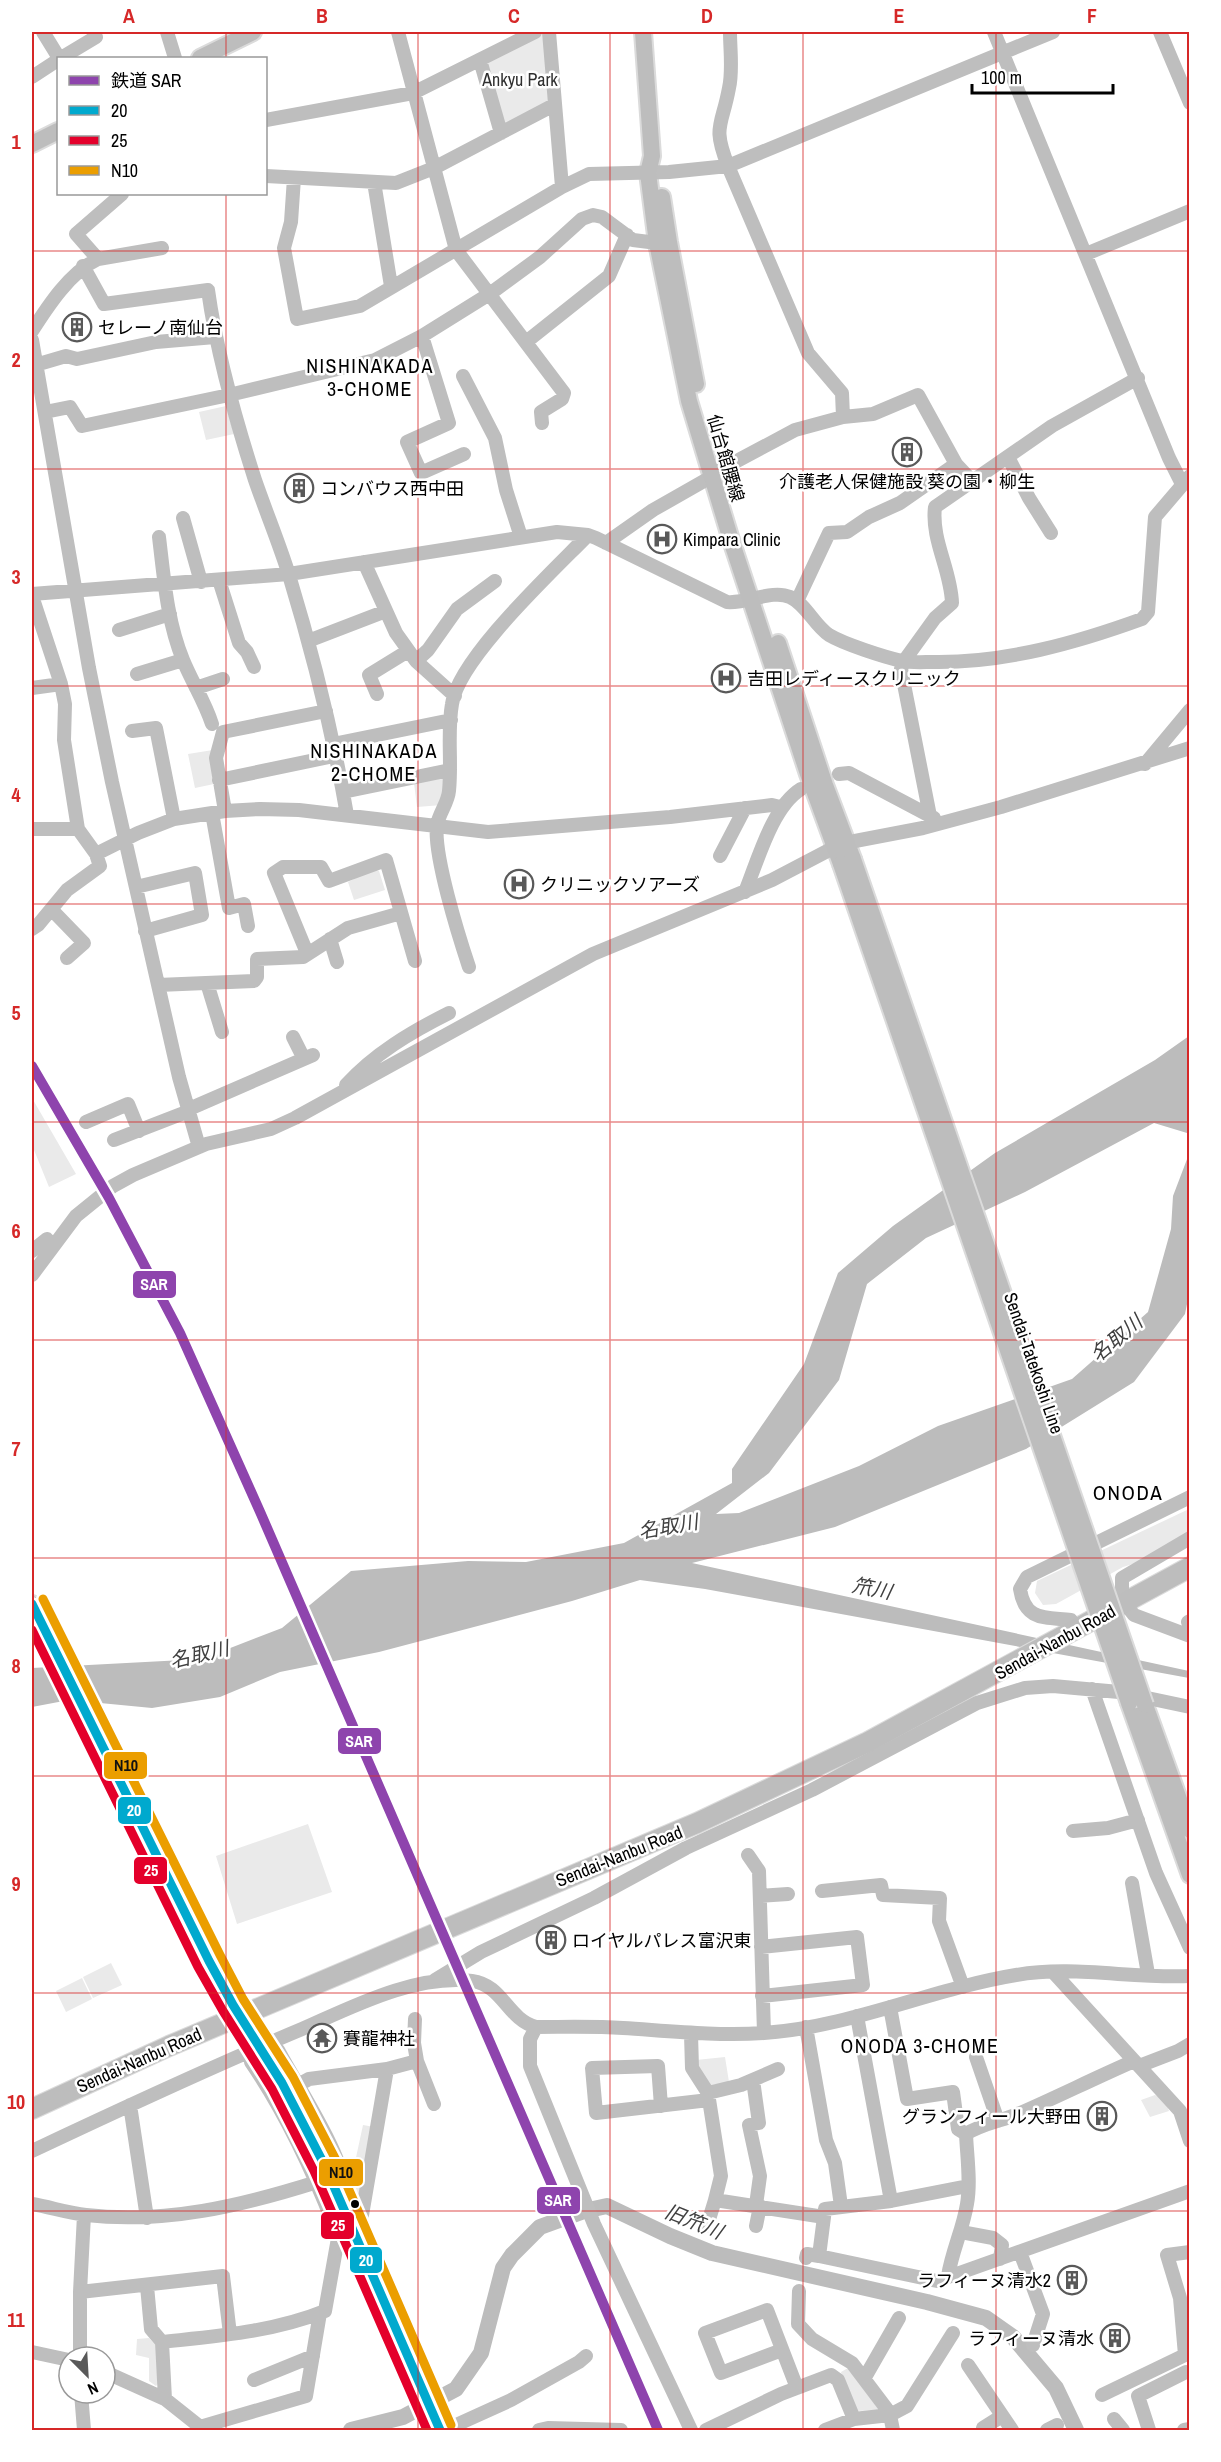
<svg xmlns="http://www.w3.org/2000/svg" width="1221" height="2462" viewBox="0 0 1221 2462" font-family="'Archivo Narrow','Noto Sans JP',sans-serif">
<style>
.green{fill:#eaeaea}
.water{fill:#bcbcbc}
.lines{fill:none;stroke-linecap:round;stroke-linejoin:round}
.river{stroke:#bcbcbc;stroke-width:16}
.major-casing{stroke:#dbdbdb;stroke-width:20}
.highway-casing{stroke:#dbdbdb;stroke-width:22}
.minor{stroke:#bebebe;stroke-width:14}
.major{stroke:#bdbdbd;stroke-width:16}
.highway{stroke:#bdbdbd;stroke-width:20}
.major-bridge-casing{stroke:#dbdbdb;stroke-width:20;stroke-linecap:butt}
.major-bridge{stroke:#bdbdbd;stroke-width:16}
.bus-1-casing{stroke:#fff;stroke-width:14}
.bus-2-casing{stroke:#fff;stroke-width:14}
.bus-3-casing{stroke:#fff;stroke-width:14}
.bus-1{stroke:#00a9ce;stroke-width:9}
.bus-2{stroke:#e4002b;stroke-width:9}
.bus-3{stroke:#eb9e00;stroke-width:9}
.rail-1-casing{stroke:#fff;stroke-width:15}
.rail-1{stroke:#8e44ad;stroke-width:10}
.grid{fill:none;stroke:#d62828;stroke-width:1.5;stroke-opacity:0.55}
.bus-dot{fill:#000;stroke:#fff;stroke-width:2}
.labels{text-anchor:middle;dominant-baseline:central;stroke-width:5;stroke-linejoin:round;paint-order:stroke}
.park-label{font-size:18px;fill:#2f2f2f;stroke:#fff}
.poi-label{font-size:18px;fill:#000;stroke:#fff;text-anchor:start}
.street-label{font-size:18px;fill:#000;stroke:#fff}
.neighbourhood-label{font-size:20px;letter-spacing:1.5px;fill:#000;stroke:#fff}
.water-label{font-size:20px;font-style:italic;fill:#404040;stroke:#fff}
.quarter-label{font-size:21px;letter-spacing:1.5px;fill:#000;stroke:#fff}
.line-badge{stroke:#fff;stroke-width:2}
.badge-label{font-size:16px;text-anchor:middle;font-weight:bold;fill:#fff}
.pale-badge-label{font-size:16px;text-anchor:middle;font-weight:bold;fill:#111}
.neatline{fill:none;stroke:#d62828;stroke-width:2}
.grid-label{font-size:20px;text-anchor:middle;font-weight:bold;fill:#d62828}
</style>
<rect width="100%" height="100%" fill="#fff"/>
<path class="green" d="M542 34 546 36 550 100 506 126 485 64Z
M226 406 234 434 206 440 199 412Z
M213 750 214 784 195 788 188 754Z
M436 779H445L442 805 417 807 414 783Z
M374 869 379 871 385 890 354 900 348 882Z
M32 1098 76 1174 49 1187 32 1145Z
M1189 1509V1532L1146 1560 1123 1567 1056 1604 1043 1605 1035 1593 1037 1581Z
M308 1824 332 1892 237 1924 216 1856Z
M111 1963 122 1985 93 1998 83 1977Z
M82 1978 92 1999 66 2012 56 1991Z
M725 2057 729 2082 708 2086 696 2068V2060Z
M1155 2095 1165 2100 1169 2111 1150 2117 1141 2100Z
M363 2125 374 2127 358 2212 349 2190Z
M149 2338 159 2349 160 2382 156 2386 149 2381V2358L136 2355 137 2339Z
M848 2368 879 2410 856 2411 842 2376 841 2372Z"/>
<path class="water" d="M1189 1036V1145L1187 1133 1154 1123 1025 1192 926 1238 867 1284 839 1380 769 1473 716 1514 739 1513 859 1466 938 1426 1072 1379 1148 1312 1171 1229 1173 1196 1189 1154 1190 1289 1185 1314 1134 1382 1026 1449 835 1527 692 1563 1189 1671V1678L705 1589 640 1580 572 1601 379 1652 280 1672 220 1697 152 1708 69 1700 32 1707V1668L202 1659 282 1628 351 1571 468 1561 526 1562 624 1543 732 1483V1469L804 1364 838 1273 893 1226 995 1153 1155 1060Z"/>
<g class="lines">
<path class="river" d="M351 2430 403 2417 456 2389 481 2353 503 2268 512 2255 540 2227 584 2211 607 2206 670 2236 712 2253 927 2302 986 2318 1013 2337 1056 2388 1076 2430"/>
<g class="major-casing">
<path id="major" d="M643 32 652 156 648 173 657 243 689 401 731 540 808 774 841 864
M200 58 253 32
M32 144 58 131
M662 197 669 242 696 384
M778 643 825 785 853 859
M32 1604 233 2005
M1129 1703 1190 1875
M1145 1705 1190 1830
M255 2041 282 2083 325 2166 440 2430"/>
</g>
<g class="highway-casing">
<path id="highway" d="M32 2109 169 2046 697 1823 868 1742 1190 1567"/>
</g>
<path class="minor" d="M43 32 59 58
M167 32 175 58
M398 32 456 250 564 393 562 399 541 412 542 423
M549 32 562 187
M730 32C730 50 733 71 729 88 722 127 712 125 728 166L808 353 842 393 843 417 873 414 918 395 956 464 972 481
M994 32 1169 458 1182 484
M1160 32 1190 103
M61 58 96 37 93 32
M480 60 501 133
M32 77 58 60
M266 120 413 93 535 32
M266 176 396 183 434 168 554 105
M294 178 291 222 284 248 297 319 360 306 562 187 589 174 669 172 728 166 1053 32
M374 182 391 286
M1086 254 1190 211
M98 259 162 248
M83 266 104 304 208 290C217 355 235 418 255 480 266 512 279 543 289 575 313 654 333 734 347 815
M32 331C48 306 70 272 98 259L76 234 122 194
M422 336 449 423 407 442 421 473 464 454
M32 340 89 668 112 782 179 1077 199 1147
M526 342 609 276 627 235
M32 366 66 356 77 359 156 342 215 337
M463 376 495 438 506 490 521 537
M45 412 70 407 82 426 229 395 375 360 422 336 491 293 540 257 582 219 593 215 602 217 633 240 657 243
M1008 457 1029 498 1051 533
M720 470 795 430 843 417
M183 518 201 582
M159 537C164 578 167 621 183 660 192 682 205 702 212 724
M606 543 653 510 711 477
M364 562 396 633 416 661 428 650 457 609 495 581
M219 580 239 643 247 652 254 667
M32 594 289 574 557 532 588 535 596 538 727 602C747 604 772 589 790 597 806 604 814 625 829 635 844 644 884 657 902 661 912 663 924 662 934 662 1005 663 1076 643 1142 619L1148 612 1155 517 1190 476
M32 596 61 684 65 704 64 740 78 829 96 854
M797 601 829 533 847 532 869 517 900 503 956 464
M119 630 170 614
M308 641 386 611
M416 661 455 696
M137 674 183 660
M32 688 61 684
M196 688 223 679
M377 694 369 675 408 651
M132 731 156 728 174 819
M333 744 451 720
M1145 764 1190 710
M839 774 849 773 934 818
M219 780 334 756
M343 792 450 770
M225 811 216 758 223 732 326 711
M212 813 229 908 244 904 248 926
M930 816 901 669 904 661 935 618 952 603C951 570 931 540 935 507L1052 426 1138 378
M32 829H78
M720 856 745 808
M136 887 195 873 202 915 145 931
M745 892C758 860 772 807 801 789
M52 910 84 943 67 958
M32 929 38 925 67 890 100 866 96 854 138 833 174 819 225 811 260 809 299 810 488 832 670 817 772 805 780 807
M330 939 337 962
M307 953 274 873 283 867H321L329 881 386 860 415 961
M469 967C459 937 433 854 437 825 439 813 448 803 449 791 452 762 447 732 452 704 458 659 554 570 588 535
M207 983 222 1032
M158 985 254 981 257 977V959L303 957 348 928 401 913
M293 1037 304 1059
M346 1085C374 1054 411 1032 449 1013
M189 1109 313 1055
M86 1122 128 1104 139 1131
M114 1140 189 1111
M32 1251 47 1239
M32 1275 76 1216 113 1186 133 1175 206 1144 271 1129 295 1118 593 954 772 880 835 847 855 841 923 828 1001 807 1190 748
M1122 1596V1578L1190 1538
M1130 1610 1134 1615 1190 1636
M1071 1620C1044 1617 1025 1621 1020 1589L1027 1577 1190 1497
M1188 1622 1190 1621
M1092 1689 1156 1873 1190 1948
M1073 1831 1108 1828 1138 1820
M748 1855 759 1871 764 2033
M1132 1883 1148 1974
M822 1891 881 1885 883 1895 940 1898 939 1921 963 1987
M760 1896 788 1894
M761 1947 857 1937 863 1985 762 1996
M1054 1973 1180 2111 1190 2141
M435 1980 481 1952 594 1898 686 1848 812 1790 977 1703 1025 1688 1053 1686 1119 1692 1190 1707
M890 2007 907 2099 953 2092 958 2129 966 2134
M857 2016 891 2201
M415 2019 414 2043 417 2061
M536 2027 530 2039V2066L594 2224 691 2430
M806 2027 826 2140 835 2163 841 2206
M691 2034 692 2068 708 2093 721 2176 715 2200 824 2217 819 2256 937 2281 1190 2191
M278 2050C291 2075 347 2162 343 2186L335 2189
M976 2057 998 2121
M251 2062C285 2112 311 2167 333 2223L340 2227
M1139 2066 1178 2051 1190 2044
M387 2069 417 2061 434 2104
M753 2080 759 2123 749 2125 760 2176 756 2205
M708 2093 741 2085 778 2069
M130 2105 147 2218
M661 2106 658 2066 592 2068 596 2113 709 2100
M32 2151C121 2109 211 2067 302 2029 352 2007 415 1974 472 1981 503 1985 507 2019 536 2027 565 2027 594 2026 623 2028 670 2031 716 2036 764 2033 851 2027 931 1989 1016 1975 1073 1965 1133 1979 1190 1976
M32 2204C50 2207 68 2213 86 2215 165 2224 241 2206 317 2182
M824 2217 825 2209 891 2201 968 2186
M707 2226 715 2200
M756 2226 760 2206
M961 2232 993 2238 1002 2245 1000 2259
M1020 2252 1043 2314 1033 2345
M806 2258 807 2254 819 2256
M948 2276C952 2251 963 2229 967 2204 971 2182 967 2157 966 2134 981 2124 1001 2121 1018 2114 1057 2097 1095 2078 1134 2061
M147 2286 151 2329 162 2342
M799 2291 798 2324 812 2339 852 2363 886 2408 890 2415 907 2406 953 2333
M80 2292 84 2215
M782 2350 721 2373 705 2333 767 2310 797 2388
M32 2352 69 2360
M80 2357V2292L223 2276 230 2334
M968 2365 1012 2430
M105 2372 165 2399 204 2430
M864 2379 899 2318
M254 2380 313 2356
M81 2393 84 2430
M1102 2395 1185 2355 1180 2298 1167 2255 1190 2252
M165 2399 162 2342C217 2336 273 2332 325 2311L340 2227 362 2215 387 2069 309 2079 298 2085
M1114 2419 1123 2430
M200 2427 306 2396 320 2313
M983 2428 1002 2416
M445 2430 511 2400 579 2362 586 2356
M539 2430 548 2428 621 2430
M706 2430 781 2394 831 2375 838 2380 854 2419 890 2415 893 2430
M825 2430 854 2419
M1047 2430 1057 2425
M1149 2430 1138 2396 1186 2372
M1184 2430 1190 2429"/>
<use href="#major" class="major"/>
<use href="#highway" class="highway"/>
<g class="major-bridge-casing">
<path id="major-bridge" d="M853 859 1145 1705
M841 864 1129 1703
M233 2005 255 2041"/>
</g>
<use href="#major-bridge" class="major-bridge"/>
<g class="bus-1-casing">
<path id="bus-1" d="M32 1604 209 1961 233 2005 282 2083 325 2166 440 2430"/>
</g>
<g class="bus-2-casing">
<path id="bus-2" d="M32 1630 198 1967 223 2011 272 2089 314 2171 427 2430"/>
</g>
<g class="bus-3-casing">
<path id="bus-3" d="M43 1599 220 1955 243 1999 293 2077 336 2160 451 2425"/>
</g>
<use href="#bus-1" class="bus-1"/>
<use href="#bus-2" class="bus-2"/>
<use href="#bus-3" class="bus-3"/>
<g class="rail-1-casing">
<path id="rail-1" d="M32 1066 109 1198 180 1333 261 1514 658 2430"/>
</g>
<use href="#rail-1" class="rail-1"/>
</g>
<path class="grid" d="M226 32V58M418 32V2430M610 32V2430M803 32V2430M996 32V2430M226 194V2430M32 251H1190M32 469H1190M32 686H1190M32 904H1190M32 1122H1190M32 1340H1190M32 1558H1190M32 1776H1190M32 1993H1190M32 2211H1190"/>
<defs>
<g id="building-ring" transform="scale(1.5)"><circle r="9.5" fill="#fff" stroke="#595959" stroke-width="1.5"/><path d="M-4-6H4V6H1V3H-1V6H-4ZM-2.5-4.3h1.7v1.8h-1.7ZM.8-4.3h1.7v1.8H.8ZM-2.5-1h1.7V.8h-1.7ZM.8-1h1.7V.8H.8Z" fill="#595959"/></g>
<g id="hospital-ring" transform="scale(1.5)"><circle r="9.5" fill="#fff" stroke="#595959" stroke-width="1.5"/><path d="M-5-5h3v3.5h4V-5h3V5h-3V1.5h-4V5h-3Z" fill="#595959"/></g>
<g id="temple-ring" transform="scale(1.5)"><circle r="9.5" fill="#fff" stroke="#595959" stroke-width="1.5"/><path d="M0-6L5-2H3V0L6.5 2.5H4V6H1.5V3h-3V6H-4V2.5H-6.5L-3 0V-2H-5Z" fill="#595959"/></g>
</defs>
<g fill-rule="evenodd">
<use href="#building-ring" x="77" y="327"/>
<use href="#building-ring" x="907" y="452"/>
<use href="#building-ring" x="299" y="488"/>
<use href="#hospital-ring" x="662" y="539"/>
<use href="#hospital-ring" x="726" y="678"/>
<use href="#hospital-ring" x="519" y="884"/>
<use href="#building-ring" x="551" y="1940"/>
<use href="#temple-ring" x="322" y="2038"/>
<use href="#building-ring" x="1102" y="2116"/>
<use href="#building-ring" x="1072" y="2280"/>
<use href="#building-ring" x="1115" y="2338"/>
</g>
<circle class="bus-dot" cx="355" cy="2204" r="5"/>
<g class="labels">
<g class="park-label">
<text x="520" y="79">Ankyu Park</text>
</g>
<g class="poi-label">
<text x="98" y="327">セレーノ南仙台</text>
<text x="907" y="481" text-anchor="middle">介護老人保健施設 葵の園・柳生</text>
<text x="320" y="488">コンバウス西中田</text>
<text x="683" y="539">Kimpara Clinic</text>
<text x="747" y="678">吉田レディースクリニック</text>
<text x="540" y="884">クリニックソアーズ</text>
<text x="572" y="1940">ロイヤルパレス富沢東</text>
<text x="343" y="2038">賽龍神社</text>
<text x="1081" y="2116" text-anchor="end">グランフィール大野田</text>
<text x="1051" y="2280" text-anchor="end">ラフィーヌ清水2</text>
<text x="1094" y="2338" text-anchor="end">ラフィーヌ清水</text>
</g>
<g class="street-label">
<text transform="translate(726 458) rotate(74)">仙台館腰線</text>
<text transform="translate(1034 1363) rotate(71)">Sendai-Tatekoshi Line</text>
<text transform="translate(1055 1642) rotate(-29)">Sendai-Nanbu Road</text>
<text transform="translate(619 1856) rotate(-22)">Sendai-Nanbu Road</text>
<text transform="translate(139 2060) rotate(-24)">Sendai-Nanbu Road</text>
</g>
<g class="neighbourhood-label">
<text x="370" y="365">NISHINAKADA<tspan x="370" dy="23">3-CHOME</tspan></text>
<text x="374" y="750">NISHINAKADA<tspan x="374" dy="23">2-CHOME</tspan></text>
<text x="920" y="2045">ONODA 3-CHOME</text>
</g>
<g class="water-label">
<text transform="translate(1116 1338) rotate(-40)">名取川</text>
<text transform="translate(668 1526) rotate(-10)">名取川</text>
<text transform="translate(872 1588) rotate(11)">笊川</text>
<text transform="translate(199 1654) rotate(-13)">名取川</text>
<text transform="translate(694 2221) rotate(22)">旧笊川</text>
</g>
<g class="quarter-label">
<text x="1128" y="1492">ONODA</text>
</g>
</g>
<g class="line-badge">
<rect x="132" y="1270" width="45" height="29" rx="6" fill="#8e44ad"/>
<rect x="337" y="1727" width="45" height="28" rx="6" fill="#8e44ad"/>
<rect x="103" y="1751" width="45" height="29" rx="6" fill="#eb9e00"/>
<rect x="117" y="1796" width="35" height="29" rx="6" fill="#00a9ce"/>
<rect x="133" y="1856" width="35" height="29" rx="6" fill="#e4002b"/>
<rect x="318" y="2158" width="46" height="29" rx="6" fill="#eb9e00"/>
<rect x="536" y="2186" width="45" height="29" rx="6" fill="#8e44ad"/>
<rect x="320" y="2211" width="35" height="29" rx="6" fill="#e4002b"/>
<rect x="349" y="2246" width="34" height="28" rx="6" fill="#00a9ce"/>
</g>
<g class="badge-label">
<text x="154" y="1290">SAR</text>
<text x="359" y="1747">SAR</text>
<text x="134" y="1816">20</text>
<text x="151" y="1876">25</text>
<text x="558" y="2206">SAR</text>
<text x="338" y="2231">25</text>
<text x="366" y="2266">20</text>
</g>
<g class="pale-badge-label">
<text x="126" y="1771">N10</text>
<text x="341" y="2178">N10</text>
</g>
<rect width="1221" height="2462" fill="none" stroke="#ffffff" stroke-width="66"/>
<rect x="57" y="57" width="210" height="138" fill="#ffffff" stroke="#999999" stroke-width="1.5"/>
<rect x="69" y="76" width="30" height="9" fill="#8e44ad" stroke="#999999" stroke-width="1.5"/>
<text x="111" y="87" font-size="18" fill="#000000">鉄道 SAR</text>
<rect x="69" y="106" width="30" height="9" fill="#00a9ce" stroke="#999999" stroke-width="1.5"/>
<text x="111" y="117" font-size="18" fill="#000000">20</text>
<rect x="69" y="136" width="30" height="9" fill="#e4002b" stroke="#999999" stroke-width="1.5"/>
<text x="111" y="147" font-size="18" fill="#000000">25</text>
<rect x="69" y="166" width="30" height="9" fill="#eb9e00" stroke="#999999" stroke-width="1.5"/>
<text x="111" y="177" font-size="18" fill="#000000">N10</text>
<g transform="translate(87 2375) rotate(156)"><circle r="28" fill="#ffffff" stroke="#999999" stroke-width="1.5"/>
<path d="M0-4.5L10 22L0 15L-10 22Z" fill="#595959"/>
<text y="-9" font-size="16" font-weight="bold" text-anchor="middle" fill="#000000">N</text>
</g>
<path d="M972 84v9h141v-9" fill="none" stroke="#000000" stroke-width="3"/>
<text x="981" y="84" font-size="18" fill="#000000" stroke="#ffffff" stroke-width="4.5" paint-order="stroke">100 m</text>
<rect x="33" y="33" width="1155" height="2396" class="neatline"/>
<g class="grid-label">
<text x="129" y="23">A</text>
<text x="322" y="23">B</text>
<text x="514" y="23">C</text>
<text x="707" y="23">D</text>
<text x="899" y="23">E</text>
<text x="1092" y="23">F</text>
<text x="16" y="149">1</text>
<text x="16" y="367">2</text>
<text x="16" y="584">3</text>
<text x="16" y="802">4</text>
<text x="16" y="1020">5</text>
<text x="16" y="1238">6</text>
<text x="16" y="1456">7</text>
<text x="16" y="1673">8</text>
<text x="16" y="1891">9</text>
<text x="16" y="2109">10</text>
<text x="16" y="2327">11</text>
</g>
</svg>
